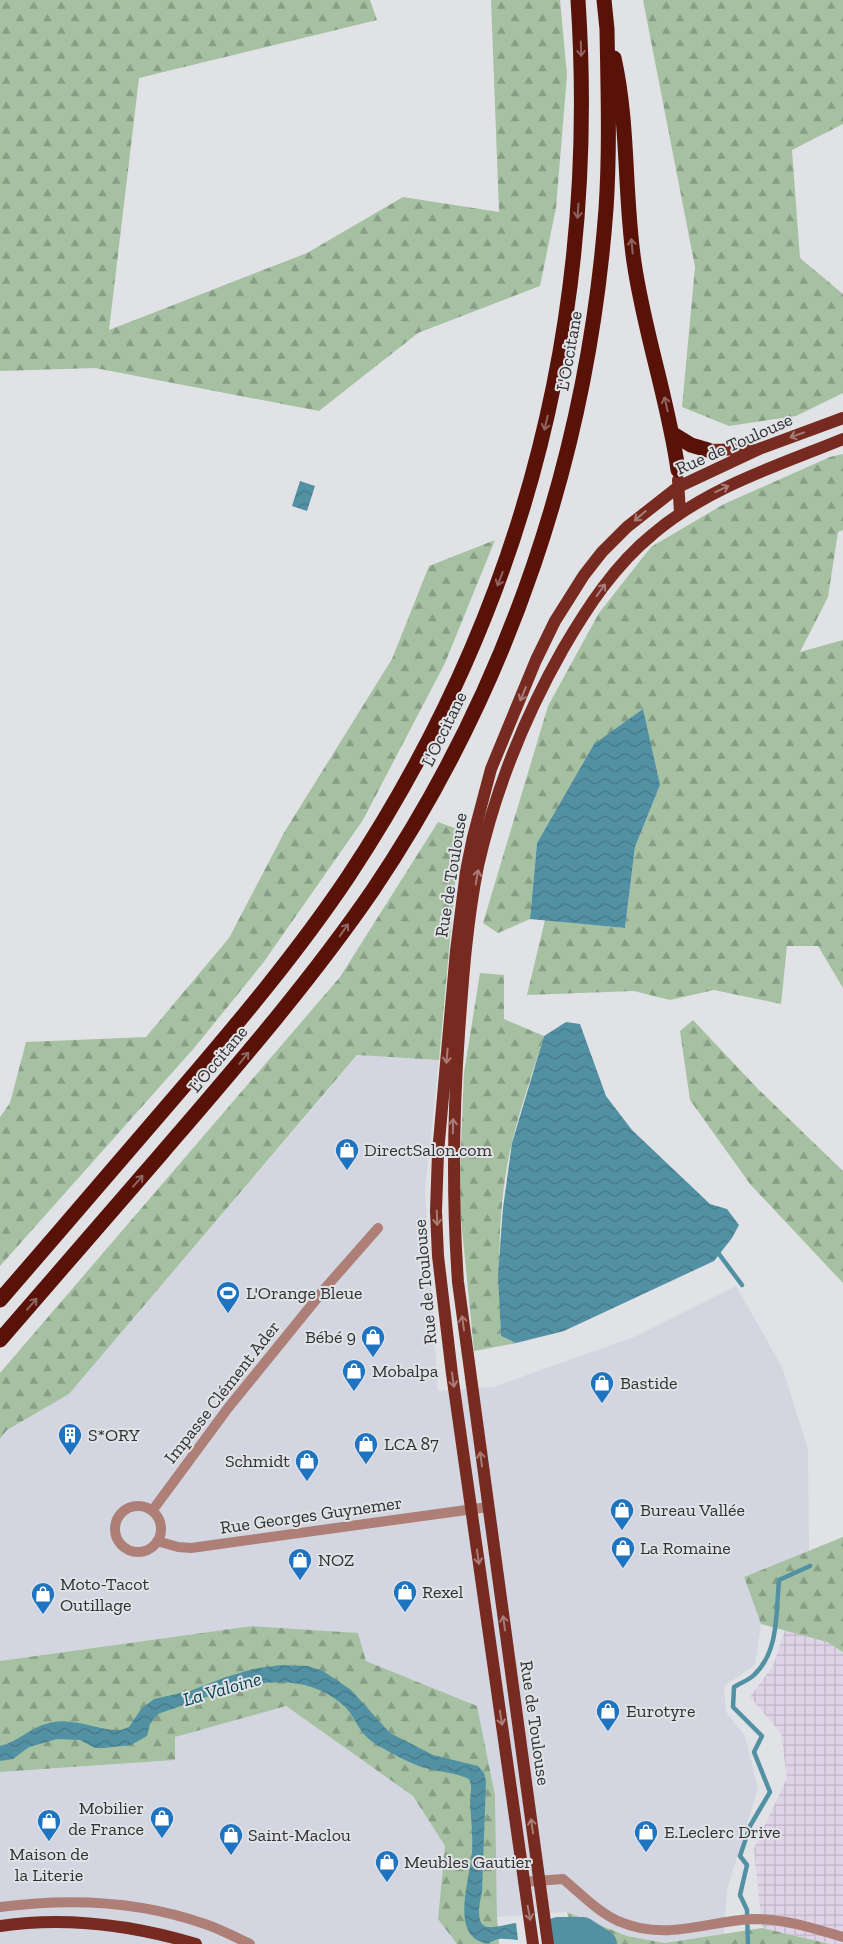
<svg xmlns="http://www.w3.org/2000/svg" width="843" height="1944" viewBox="0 0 843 1944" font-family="'Zilla Slab',serif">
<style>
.built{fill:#d3d6e0}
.industrial{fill:url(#industrial-grid)}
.forest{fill:url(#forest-firs)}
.water{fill:url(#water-waves)}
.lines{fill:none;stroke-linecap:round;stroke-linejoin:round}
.stream{stroke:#5291a4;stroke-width:4.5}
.river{stroke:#5291a4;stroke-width:28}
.minor{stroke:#ad7f76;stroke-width:10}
.primary{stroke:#772a1f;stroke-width:12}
.motorway{stroke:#591208;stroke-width:15}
.oneway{stroke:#8f6561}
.oneway2{stroke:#a77d79}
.labels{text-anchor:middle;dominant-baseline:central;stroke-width:4;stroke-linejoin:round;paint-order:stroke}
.street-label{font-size:18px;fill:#303132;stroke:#e1e2e6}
.poi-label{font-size:18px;fill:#303132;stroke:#e1e2e6;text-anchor:start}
.water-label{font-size:19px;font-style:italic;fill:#003d4b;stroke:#e1e2e6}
</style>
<defs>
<pattern id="industrial-grid" width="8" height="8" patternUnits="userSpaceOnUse" patternTransform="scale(1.25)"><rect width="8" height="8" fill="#dfd3e7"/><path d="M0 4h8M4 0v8" fill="none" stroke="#c0b6c7"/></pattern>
<pattern id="forest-firs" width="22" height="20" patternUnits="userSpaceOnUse" patternTransform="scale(1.25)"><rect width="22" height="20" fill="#a5c1a2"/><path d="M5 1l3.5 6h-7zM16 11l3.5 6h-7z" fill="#879d85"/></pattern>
<pattern id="water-waves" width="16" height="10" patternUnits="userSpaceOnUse" patternTransform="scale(1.25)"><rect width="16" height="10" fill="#5291a4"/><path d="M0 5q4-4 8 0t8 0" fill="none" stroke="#447786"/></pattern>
</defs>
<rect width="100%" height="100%" fill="#e1e2e6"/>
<path class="built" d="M358 1055 439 1060 425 1190 438 1391 493 1387 634 1337 736 1286 782 1367 808 1449 809 1551 744 1577 761 1624 755 1665 724 1686 726 1712 745 1736 758 1788 727 1890 724 1934 666 1943 627 1936 567 1912 497 1917 495 1795 477 1706 366 1661 252 1626 0 1661V1439L7 1430 69 1394Z
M286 1706 413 1796 445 1846 438 1919 457 1944H0V1772L175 1760 174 1737Z"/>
<path class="industrial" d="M785 1630 827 1642 843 1652V1944H830L762 1928 754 1849 787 1778 781 1733 750 1697 773 1666Z"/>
<path class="forest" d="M0 0H370L377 20 139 78 109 330 307 253 403 197 499 212 491 0H560L567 75 556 208 540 286 418 333 319 411 95 368 0 371Z
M643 0H843V124L792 150 800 258 843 294V393L796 416 729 426 682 407 695 267Z
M843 454V530L838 532 828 597 800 652 843 640V988L818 946H787L781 1004 714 990 670 1000 634 991 527 995 545 920 625 928 635 847 660 785 594 744 537 843 530 919 498 933 483 923 548 706 599 613 651 547 724 504 830 457Z
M495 540 445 663 363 820 263 963 195 1047 0 1266V1117L10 1103 26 1042 146 1037 229 938 285 831 392 659 429 566Z
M438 822 460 830 439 1060 357 1055 69 1394 7 1430 0 1439V1373L340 977Z
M480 973 504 975V1019L544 1036C533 1071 521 1106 512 1142 497 1204 498 1273 501 1336L516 1343 474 1351 459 1198 464 1073Z
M693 1020 758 1089 843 1171V1283L750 1184 690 1100 680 1031Z
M843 1537V1652L827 1642 761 1624 744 1577Z
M252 1626 358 1633 366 1661 477 1706 495 1795 497 1917 499 1944H457L438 1919 445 1846 413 1796 286 1706 175 1737V1760L0 1772V1661Z
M567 1912 627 1936 665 1943 762 1928 830 1944H575Z"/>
<path class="water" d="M300 481 315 486 307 511 292 506Z
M643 709 660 785 635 847 625 928 530 919 537 843 594 744Z
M566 1022 580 1024 606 1096 632 1130 710 1204 727 1209 739 1225 732 1238 714 1261 564 1331 516 1343 501 1336 498 1275 503 1208 512 1143 544 1036Z
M281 1665 308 1666 323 1671 351 1690 390 1733 433 1755 478 1766 484 1773 486 1781 482 1892C480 1901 474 1925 488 1927 496 1928 508 1924 516 1923L518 1940C512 1940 504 1938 499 1939 493 1940 490 1944 484 1943 449 1933 471 1876 472 1852 473 1835 471 1818 470 1802 470 1793 473 1787 469 1779 454 1772 440 1772 425 1768 409 1763 391 1753 377 1745 356 1732 357 1717 343 1705 290 1658 215 1695 158 1714L150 1724 147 1736 131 1745 104 1748H95L80 1740 57 1739 29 1747 13 1759 0 1761V1746C18 1742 31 1727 49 1723 74 1716 97 1731 121 1730L129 1727 141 1709 154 1699 190 1691 226 1677 253 1669Z"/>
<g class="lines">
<path class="stream" d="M719 1254 742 1285
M748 1944 747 1910 740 1895 747 1865 740 1856 750 1826 770 1792 754 1752 762 1736 733 1707 734 1687C740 1683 749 1680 754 1675 779 1652 776 1612 779 1580L810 1566"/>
<path class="river" d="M558 1931H583L603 1944"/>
<path class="minor" d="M115 1529a23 23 0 1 1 46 0a23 23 0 1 1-46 0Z
M152 1511 228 1408 327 1286 378 1228
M157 1541 178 1547 191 1548 488 1507
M523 1882 563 1879C580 1893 598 1912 618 1921 666 1942 705 1921 754 1919 785 1919 813 1928 843 1937
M0 1907C68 1898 140 1901 205 1924 220 1929 235 1937 250 1944"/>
<path class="primary" d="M708 450 751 449
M678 480 680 513
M0 1926C67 1916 132 1925 196 1944
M533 1944 452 1374 438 1256 436 1211 438 1153 456 951 466 871 473 837 491 769 536 660 555 621 584 575 602 552 627 527 678 487 759 449 843 418
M548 1944 458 1282C452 1198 453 1116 459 1033 463 977 467 921 478 866 495 791 525 716 563 649 588 606 615 565 653 534 708 487 777 466 843 439"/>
<path class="motorway" d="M614 58C629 125 624 194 634 262 644 332 668 399 678 470
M673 434 691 445 708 450
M0 1300C60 1231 119 1162 179 1092 238 1023 297 953 348 877 524 611 599 318 578 0
M0 1340C54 1278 108 1215 162 1153 235 1068 309 983 373 890 509 688 588 452 606 209 610 150 608 89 607 29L604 0"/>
</g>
<defs><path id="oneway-shaft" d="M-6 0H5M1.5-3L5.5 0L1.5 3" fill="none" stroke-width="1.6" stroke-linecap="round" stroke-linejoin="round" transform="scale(1.25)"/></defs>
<g class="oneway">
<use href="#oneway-shaft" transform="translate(581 49) rotate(88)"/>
<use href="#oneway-shaft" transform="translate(578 211) rotate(94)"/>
<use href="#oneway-shaft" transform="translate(632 246) rotate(-95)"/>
<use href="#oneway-shaft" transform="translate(666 404) rotate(-103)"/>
<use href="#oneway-shaft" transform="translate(546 423) rotate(103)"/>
<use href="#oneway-shaft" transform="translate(500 579) rotate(111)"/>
<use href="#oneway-shaft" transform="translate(344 930) rotate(-55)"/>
<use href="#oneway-shaft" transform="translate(244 1058) rotate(-51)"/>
<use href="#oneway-shaft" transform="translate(138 1181) rotate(-49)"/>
<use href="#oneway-shaft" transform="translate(32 1304) rotate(-49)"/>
</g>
<g class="oneway2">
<use href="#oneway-shaft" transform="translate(797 435) rotate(160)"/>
<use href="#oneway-shaft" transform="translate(722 489) rotate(-25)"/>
<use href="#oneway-shaft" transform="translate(640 516) rotate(139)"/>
<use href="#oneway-shaft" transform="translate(601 590) rotate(-54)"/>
<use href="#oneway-shaft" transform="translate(523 694) rotate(112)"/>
<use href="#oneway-shaft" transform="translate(477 877) rotate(-80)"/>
<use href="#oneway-shaft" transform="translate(447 1056) rotate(95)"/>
<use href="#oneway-shaft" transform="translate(453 1126) rotate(-89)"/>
<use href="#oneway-shaft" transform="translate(437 1218) rotate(88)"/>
<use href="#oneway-shaft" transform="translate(463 1323) rotate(-98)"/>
<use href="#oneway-shaft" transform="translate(453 1380) rotate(82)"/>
<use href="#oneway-shaft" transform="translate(481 1459) rotate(-98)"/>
<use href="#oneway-shaft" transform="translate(478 1557) rotate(82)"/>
<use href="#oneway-shaft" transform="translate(504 1623) rotate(-98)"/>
<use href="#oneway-shaft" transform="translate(501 1718) rotate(81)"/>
<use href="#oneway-shaft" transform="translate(532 1826) rotate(-98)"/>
<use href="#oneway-shaft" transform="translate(529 1913) rotate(79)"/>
</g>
<defs>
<g id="shop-pin" transform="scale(1.25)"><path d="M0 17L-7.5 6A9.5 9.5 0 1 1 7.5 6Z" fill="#1f74c2" stroke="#e1e2e6"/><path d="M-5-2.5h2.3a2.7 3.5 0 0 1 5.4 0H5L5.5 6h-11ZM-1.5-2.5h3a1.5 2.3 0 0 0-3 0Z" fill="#fff"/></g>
<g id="stadium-pin" transform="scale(1.25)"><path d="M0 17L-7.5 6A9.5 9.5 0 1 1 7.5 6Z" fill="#1f74c2" stroke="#e1e2e6"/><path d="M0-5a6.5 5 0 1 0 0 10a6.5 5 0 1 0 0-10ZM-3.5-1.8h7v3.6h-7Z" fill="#fff"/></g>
<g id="building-pin" transform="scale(1.25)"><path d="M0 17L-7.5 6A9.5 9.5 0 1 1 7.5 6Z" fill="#1f74c2" stroke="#e1e2e6"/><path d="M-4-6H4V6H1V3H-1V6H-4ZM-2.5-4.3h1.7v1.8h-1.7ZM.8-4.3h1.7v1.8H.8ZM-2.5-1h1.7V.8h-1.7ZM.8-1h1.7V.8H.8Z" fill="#fff"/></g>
</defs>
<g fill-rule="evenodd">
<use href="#shop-pin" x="347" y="1150"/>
<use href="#stadium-pin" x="228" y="1293"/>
<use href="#shop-pin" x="373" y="1337"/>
<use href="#shop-pin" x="354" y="1371"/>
<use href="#shop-pin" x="602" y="1383"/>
<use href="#building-pin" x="70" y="1435"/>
<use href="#shop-pin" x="366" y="1444"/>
<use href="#shop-pin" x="307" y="1461"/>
<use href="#shop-pin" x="622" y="1510"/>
<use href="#shop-pin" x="623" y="1548"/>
<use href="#shop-pin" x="300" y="1560"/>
<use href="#shop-pin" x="405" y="1592"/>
<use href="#shop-pin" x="43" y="1594"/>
<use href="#shop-pin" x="608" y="1711"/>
<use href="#shop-pin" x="162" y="1818"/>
<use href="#shop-pin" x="49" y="1821"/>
<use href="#shop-pin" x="646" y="1832"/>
<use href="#shop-pin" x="231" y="1835"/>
<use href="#shop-pin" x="387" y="1862"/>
</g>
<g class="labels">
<g class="street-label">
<text transform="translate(569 351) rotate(-80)">L'Occitane</text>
<text transform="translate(734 444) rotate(-24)">Rue de Toulouse</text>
<text transform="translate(444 729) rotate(-64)">L'Occitane</text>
<text transform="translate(451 875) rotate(-81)">Rue de Toulouse</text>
<text transform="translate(218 1059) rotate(-50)">L'Occitane</text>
<text transform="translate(425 1282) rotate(-95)">Rue de Toulouse</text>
<text transform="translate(222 1392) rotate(-52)">Impasse Clément Ader</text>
<text transform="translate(311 1515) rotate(-8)">Rue Georges Guynemer</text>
<text transform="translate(535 1723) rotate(82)">Rue de Toulouse</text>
</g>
<g class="poi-label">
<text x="364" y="1150">DirectSalon.com</text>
<text x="246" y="1293">L'Orange Bleue</text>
<text x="356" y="1337" text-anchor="end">Bébé 9</text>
<text x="372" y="1371">Mobalpa</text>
<text x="620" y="1383">Bastide</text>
<text x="88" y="1435">S*ORY</text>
<text x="384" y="1444">LCA 87</text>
<text x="290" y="1461" text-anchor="end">Schmidt</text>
<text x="640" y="1510">Bureau Vallée</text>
<text x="640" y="1548">La Romaine</text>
<text x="318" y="1560">NOZ</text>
<text x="60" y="1584">Moto-Tacot<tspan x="60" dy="21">Outillage</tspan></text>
<text x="422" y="1592">Rexel</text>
<text x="626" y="1711">Eurotyre</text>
<text x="144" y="1808" text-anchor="end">Mobilier<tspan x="144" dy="21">de France</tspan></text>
<text x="664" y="1832">E.Leclerc Drive</text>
<text x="248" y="1835">Saint-Maclou</text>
<text x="49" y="1854" text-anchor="middle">Maison de<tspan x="49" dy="21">la Literie</tspan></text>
<text x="404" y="1862">Meubles Gautier</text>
</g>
<g class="water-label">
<text transform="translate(222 1689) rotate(-16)">La Valoine</text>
</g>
</g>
</svg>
